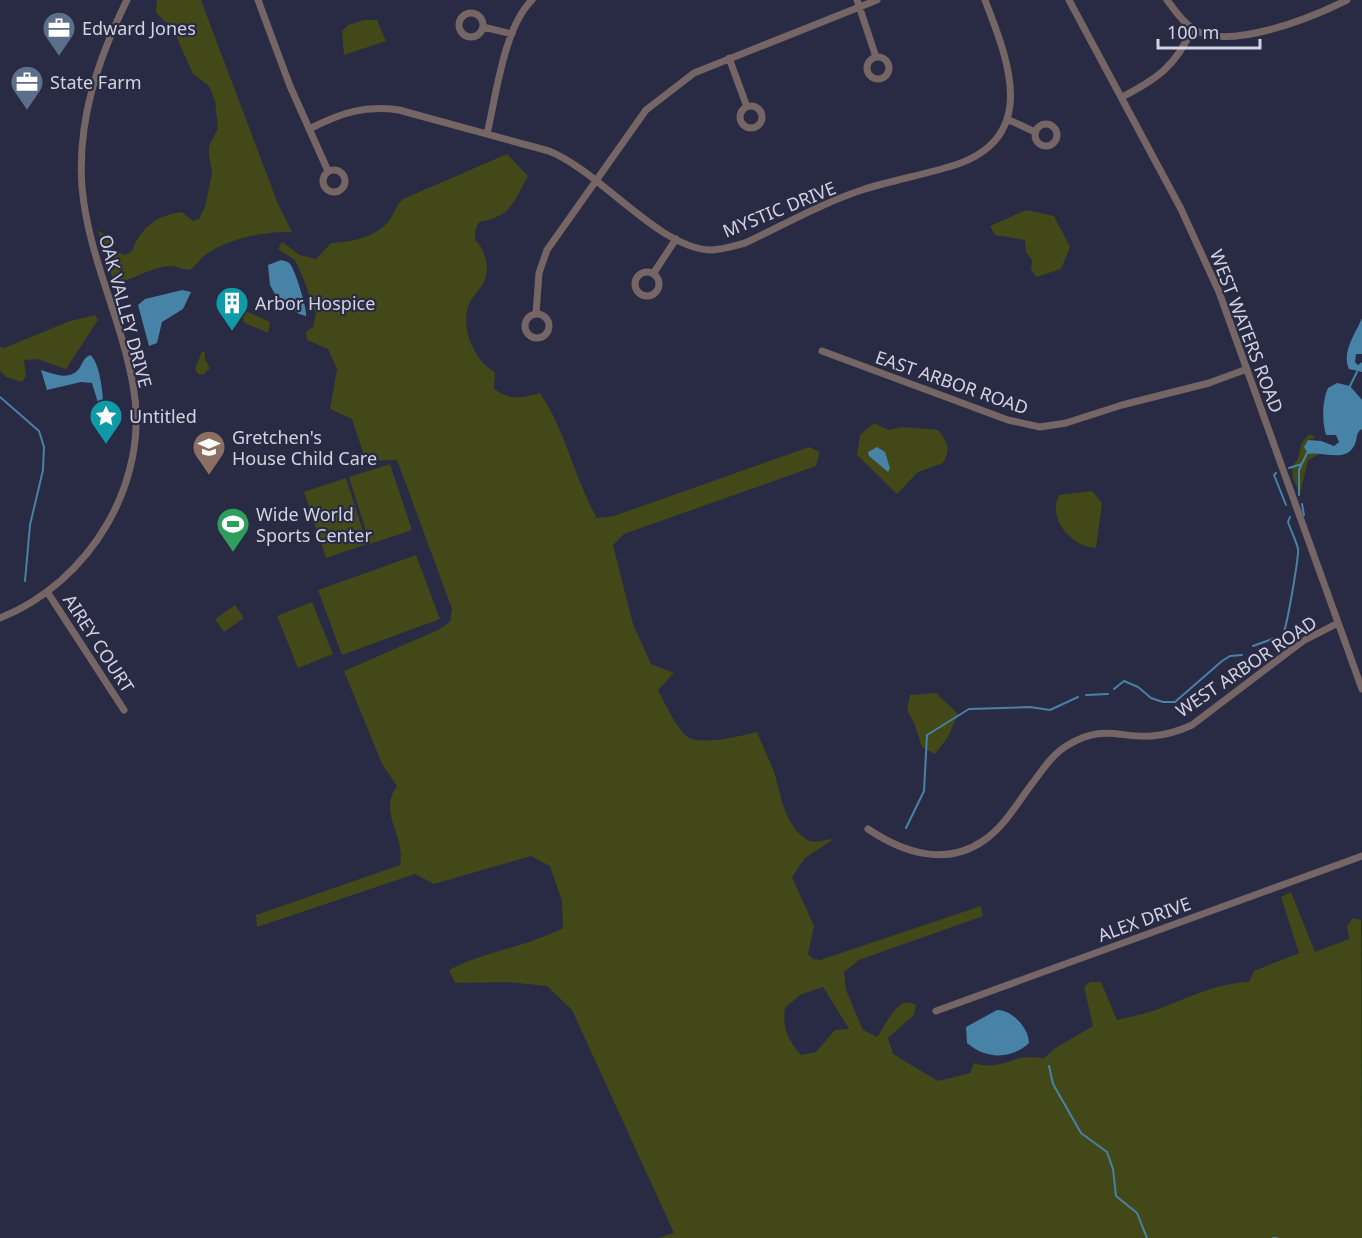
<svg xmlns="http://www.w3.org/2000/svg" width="1362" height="1238" viewBox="0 0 1362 1238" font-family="'Noto Sans',sans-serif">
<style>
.green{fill:#424817;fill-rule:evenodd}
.water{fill:#4782a7}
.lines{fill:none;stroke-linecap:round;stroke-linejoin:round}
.stream{stroke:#4782a7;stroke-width:2}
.minor{stroke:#756564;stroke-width:7}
.labels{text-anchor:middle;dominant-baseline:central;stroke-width:4.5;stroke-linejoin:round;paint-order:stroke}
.poi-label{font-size:18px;fill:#d1d3e3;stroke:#292a43;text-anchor:start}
.street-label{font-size:18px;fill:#d1d3e3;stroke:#292a43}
</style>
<rect width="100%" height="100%" fill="#292a43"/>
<path class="green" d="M157 0H201L278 204 292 232C266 231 230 238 208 253 201 257 197 265 191 269 185 272 177 265 169 266 152 268 133 278 117 284L114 283 98 231 108 235 114 250 125 255 132 251C141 227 157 215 182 212L193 221 199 219 205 207 212 173 209 155V146L218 128 215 101 209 86 193 74 176 36 177 30 164 21 156 12Z
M364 20H377L386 41 344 55 342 31 348 25Z
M507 154 528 176C513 203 511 217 479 222L475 231V240C484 247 490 266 485 279 482 289 471 296 468 307 461 330 475 361 495 372L494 389C511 401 521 398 540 393 566 431 574 478 597 518L614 516 809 447 820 452 816 466 624 534 613 545 633 624 651 664 674 673 658 690C664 701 679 735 692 739 707 744 741 736 757 732 762 745 769 758 774 772 781 794 784 824 806 839 815 845 824 839 834 839L805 858 792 877 814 926 808 954 813 959 820 960 981 906 983 916 859 960 844 972 846 990 863 1030 877 1037C886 1026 897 993 916 1005L914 1015 888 1038 893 1054 938 1081 970 1073 974 1063C993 1069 1003 1063 1020 1058 1028 1056 1037 1058 1044 1058L1054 1049 1093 1026 1084 987 1090 982H1101L1117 1020C1130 1017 1145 1014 1158 1009 1188 998 1217 983 1249 982L1254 971 1299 953 1281 897 1291 892 1315 952 1349 939 1347 926 1353 918 1361 920 1362 1238H658L674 1233 572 1010 547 986 508 982 455 983 449 970C488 950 524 948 563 928L562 901 550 866 531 856 434 884 415 874 257 927 256 915 400 865C406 835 377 813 397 786L382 764 344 671 438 630 450 622 452 609 397 460 366 461 352 419 330 409 337 369 328 349 307 340 306 332 313 327 316 314 304 280 295 260 278 249 282 242 300 255 316 259 331 243C350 242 374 238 388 222 395 214 395 206 403 199ZM823 987 849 1029 835 1030 816 1052 801 1055C788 1040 782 1027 785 1008L800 995Z
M1026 210 1054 216 1070 247 1061 269 1036 277 1031 270 1032 260 1026 252 1025 240 995 235 990 226Z
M244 310 270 322 268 333 243 322 244 319 240 317Z
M95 315 98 320 66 369 37 359 24 360 26 376 22 382 6 377 0 371V347L4 348 70 321Z
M202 351 205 352V359L210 368 203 375 198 374 195 369Z
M874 423 889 430 902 427 938 430C948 443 951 448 943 463L918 472 897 494 857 455 860 435Z
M1310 434 1316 438 1308 440 1314 453 1320 454 1308 460 1300 494 1293 479 1292 467 1298 459 1302 442Z
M390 464 412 530 370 544 349 477Z
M346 478 367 544 326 558 304 492Z
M1092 491 1102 503 1096 548C1071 547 1047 518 1059 495Z
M416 555 440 619 342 655 318 590Z
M312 602 333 654 298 668 277 616Z
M235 605 244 618 224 632 215 619Z
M936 693 958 714 948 737 935 754 922 747 914 723 907 710 910 695Z"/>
<path class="water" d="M281 260C284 261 288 261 290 264 294 267 308 311 306 316L299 314 276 296 270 285 268 265Z
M182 290 191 292 183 309 162 322 157 343 149 346 138 305 145 299Z
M1362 318V354H1356L1355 362 1358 365 1362 362V372L1349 369C1341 352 1356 333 1362 318Z
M90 355C100 361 104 398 103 410L99 406 92 383 81 382 47 390 41 370C52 373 67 381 78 370 83 364 82 359 90 355Z
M1337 383 1350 386 1362 400V429C1355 433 1358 439 1354 446 1345 463 1323 451 1308 454L1304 447 1308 440 1321 441 1334 446 1339 442 1336 435H1326C1322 422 1322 401 1328 388Z
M877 447 885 452 890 468 888 472 869 456 868 452Z
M997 1010C1013 1010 1029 1029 1029 1043 1011 1060 985 1059 967 1043L966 1027Z"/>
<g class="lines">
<path class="stream" d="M1350 386 1357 372
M0 397 39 431 44 447 43 470 30 525 25 581
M1289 468 1302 464
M1276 473 1274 475 1286 505
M1299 495V470L1307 453
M1302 504 1304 515
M1283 634C1287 627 1299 556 1298 549 1296 540 1291 531 1288 522L1290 517
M1253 646 1275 638
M1114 689 1124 681 1138 687 1151 698 1163 702H1175L1222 661 1230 656 1242 655
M1086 695 1108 694
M906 828 924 791 927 735 969 709 1030 707 1050 710 1078 697
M1049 1066 1053 1084 1081 1133 1107 1152 1113 1169 1116 1196 1137 1213 1147 1238
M1273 1238H1277"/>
<path class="minor" d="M258 0 290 86 328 171
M857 0 876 57
M1069 0 1181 209 1219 292 1362 689
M1167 0C1174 9 1182 22 1192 28 1226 53 1313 17 1347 0
M459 25a12 12 0 1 1 24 0a12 12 0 1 1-24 0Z
M483 27 512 34
M867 68a11 11 0 1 1 22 0a11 11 0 1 1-22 0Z
M729 58 747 107
M1122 97C1157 79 1176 66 1192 29
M740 117a11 11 0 1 1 22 0a11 11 0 1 1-22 0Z
M1007 119 1035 132
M1035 135a11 11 0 1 1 22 0a11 11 0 1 1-22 0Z
M309 129C341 113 364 105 399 110L549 151C601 172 656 246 709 250 722 250 734 246 745 243 784 225 822 203 862 190 892 180 924 175 955 165 1040 137 1008 60 985 0
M487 134C496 96 504 27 532 0
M323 181a11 11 0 1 1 22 0a11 11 0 1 1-22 0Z
M635 284a12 12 0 1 1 24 0a12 12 0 1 1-24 0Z
M653 274 676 239
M536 314 539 273 547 250 646 110 694 73 877 0
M525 326a12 12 0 1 1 24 0a12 12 0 1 1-24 0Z
M822 351 1008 420 1040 427 1066 423 1122 405 1209 383 1247 369
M48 593 124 710
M0 618C90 582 151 482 133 385 121 317 88 256 82 187 77 121 98 59 127 0
M868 829C902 852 945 867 983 841 1003 828 1017 804 1031 785 1042 771 1052 754 1068 745 1103 724 1118 738 1152 736 1167 735 1179 731 1192 725L1303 641 1338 623
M936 1011 1362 856"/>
</g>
<defs>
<g id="office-pin" transform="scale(1.725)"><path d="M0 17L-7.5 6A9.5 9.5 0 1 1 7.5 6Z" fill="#5c6f8a" stroke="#292a43"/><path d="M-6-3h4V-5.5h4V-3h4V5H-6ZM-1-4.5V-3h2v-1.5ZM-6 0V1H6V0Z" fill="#fff"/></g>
<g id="building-pin" transform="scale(1.725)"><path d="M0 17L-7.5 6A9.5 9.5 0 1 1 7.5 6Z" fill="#0f9aa8" stroke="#292a43"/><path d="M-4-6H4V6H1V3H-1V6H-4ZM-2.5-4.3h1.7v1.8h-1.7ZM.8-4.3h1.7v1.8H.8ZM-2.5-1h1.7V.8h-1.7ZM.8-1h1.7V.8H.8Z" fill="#fff"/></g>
<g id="sight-pin" transform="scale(1.725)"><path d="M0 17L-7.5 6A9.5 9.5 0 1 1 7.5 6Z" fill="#0f9aa8" stroke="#292a43"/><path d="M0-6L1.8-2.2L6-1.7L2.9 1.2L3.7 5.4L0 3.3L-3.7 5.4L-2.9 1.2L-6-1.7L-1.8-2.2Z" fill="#fff"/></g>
<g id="school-pin" transform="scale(1.725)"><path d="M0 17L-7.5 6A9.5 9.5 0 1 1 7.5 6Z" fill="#8d6e63" stroke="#292a43"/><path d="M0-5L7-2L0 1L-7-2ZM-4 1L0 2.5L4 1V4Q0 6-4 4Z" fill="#fff"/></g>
<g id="stadium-pin" transform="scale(1.725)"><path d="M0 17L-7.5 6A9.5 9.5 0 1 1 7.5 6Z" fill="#2e9e5b" stroke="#292a43"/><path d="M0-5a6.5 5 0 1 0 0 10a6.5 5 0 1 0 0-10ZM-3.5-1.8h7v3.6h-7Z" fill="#fff"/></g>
</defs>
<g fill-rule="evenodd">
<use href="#office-pin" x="59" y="28"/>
<use href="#office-pin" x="27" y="82"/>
<use href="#building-pin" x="232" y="303"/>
<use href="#sight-pin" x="106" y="416"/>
<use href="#school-pin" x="209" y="447"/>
<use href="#stadium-pin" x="233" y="524"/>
</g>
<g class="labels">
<g class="poi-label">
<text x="82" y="28">Edward Jones</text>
<text x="50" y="82">State Farm</text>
<text x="255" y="303">Arbor Hospice</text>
<text x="129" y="416">Untitled</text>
<text x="232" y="437">Gretchen's<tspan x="232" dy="21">House Child Care</tspan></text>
<text x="256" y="514">Wide World<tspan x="256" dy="21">Sports Center</tspan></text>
</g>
<g class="street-label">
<text transform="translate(779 209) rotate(-22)">MYSTIC DRIVE</text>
<text transform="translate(126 311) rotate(75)">OAK VALLEY DRIVE</text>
<text transform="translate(1247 331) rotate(69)">WEST WATERS ROAD</text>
<text transform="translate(952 382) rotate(19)">EAST ARBOR ROAD</text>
<text transform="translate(99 643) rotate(57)">AIREY COURT</text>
<text transform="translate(1246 666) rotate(-34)">WEST ARBOR ROAD</text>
<text transform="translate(1144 919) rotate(-20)">ALEX DRIVE</text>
</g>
</g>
<path d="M1158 39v9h102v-9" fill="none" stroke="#d1d3e3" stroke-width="3"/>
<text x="1167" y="39" font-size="18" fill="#d1d3e3" stroke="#292a43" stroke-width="4.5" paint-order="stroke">100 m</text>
</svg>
